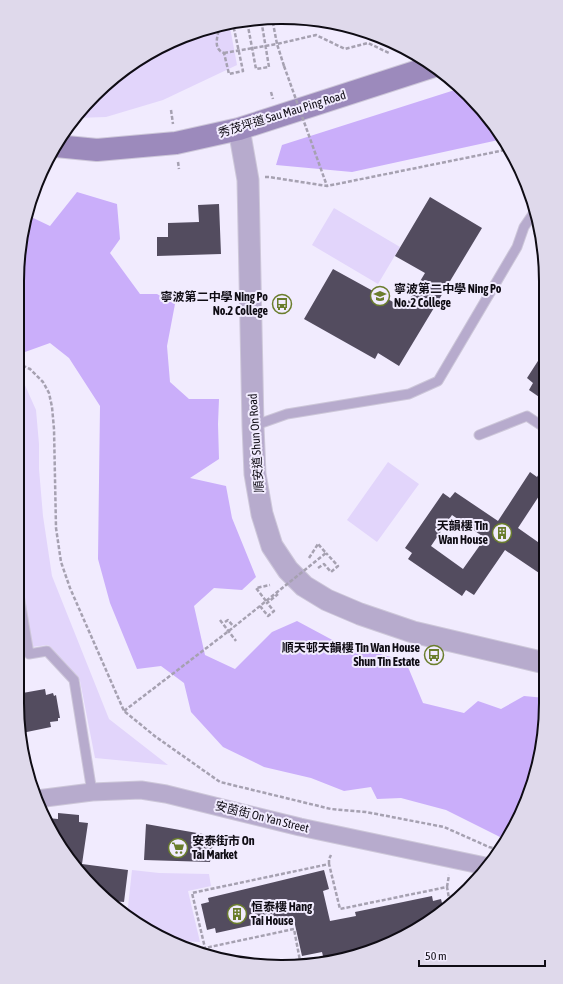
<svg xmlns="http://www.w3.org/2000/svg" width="563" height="984" viewBox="0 0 563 984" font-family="'Asap Condensed','Noto Sans TC',sans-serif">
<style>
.green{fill:#e2d5fb}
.forest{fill:#caaefa}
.building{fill:#534c5f;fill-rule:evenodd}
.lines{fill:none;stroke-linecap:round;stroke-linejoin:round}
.service-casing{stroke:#cdc7d9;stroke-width:11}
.minor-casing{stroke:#cdc7d9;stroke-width:19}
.tertiary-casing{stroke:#cdc7d9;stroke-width:23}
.secondary-casing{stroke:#cdc7d9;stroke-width:24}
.path{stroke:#a6a1b1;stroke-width:2.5;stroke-dasharray:4 2;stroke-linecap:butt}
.service{stroke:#b7abcd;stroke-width:9}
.minor{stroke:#b7abcd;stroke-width:17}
.tertiary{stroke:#b7abcd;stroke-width:21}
.secondary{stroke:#9c8abc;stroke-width:22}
.path-bridge{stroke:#a6a1b1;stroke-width:2.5;stroke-dasharray:4 2;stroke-linecap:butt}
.labels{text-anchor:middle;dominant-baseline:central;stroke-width:4;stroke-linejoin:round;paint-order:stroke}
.street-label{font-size:12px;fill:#0f0c14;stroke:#f1ebfe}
.poi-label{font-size:12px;font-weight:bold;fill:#0f0c14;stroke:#f1ebfe;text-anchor:start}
.rim{fill:none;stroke:#0f0c14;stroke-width:2}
</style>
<rect width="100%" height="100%" fill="#f1ebfe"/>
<path class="green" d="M229 22 237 65 163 100 106 117 75 118 94 95 134 62 180 37Z
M334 208 400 247 378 284 312 245Z
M17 381 24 383 36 410 39 444V469L43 516 52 576 109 719 168 765 95 758 80 681 48 645 32 647 17 556Z
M388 462 419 484 377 542 347 520Z
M132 870 159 873 209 874 211 886 188 891 200 942 176 941 134 922 127 916Z"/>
<path class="forest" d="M461 88 469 95 503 139 352 172 276 165 282 145Z
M77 192 117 204 120 239 110 253 140 294H157L175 304 167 346 170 382 189 399H219L218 424 219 459 190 478 226 486 232 518 256 577 242 590 214 588 194 606 205 655 235 669 272 632 297 621 338 643 391 657 408 667 423 703 464 713 478 701 501 709 524 696 545 698V720L532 788 507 839 502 838 446 810 401 798 377 799 371 787 344 791 311 778 264 767 223 747 191 712 184 683 161 666 137 669 110 603 98 559 100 406 69 358 50 343 25 352 17 350 18 264 27 215 50 226Z"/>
<path class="building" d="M430 197 482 228 399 366 378 353 375 359 304 319 333 269 404 308 425 273 395 256Z
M219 204 221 254 157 256V237H168V223L199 222 198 205Z
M545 350V401L529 390 533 383 527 378Z
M545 464V501L539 496 518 528 545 547V577L505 550 474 595 466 590 462 596 408 559 412 553 405 548 443 493 450 498 455 492 498 521 530 472 537 477ZM452 515 485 538 463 569 431 546Z
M45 689 46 695 53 693 54 696 56 695 60 718H58V721L50 722 51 727 22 733 17 702V694Z
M58 813 79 815V822L88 823 82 864 128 870 124 902 111 901 72 863 47 818 58 819Z
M146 824 214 836 210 862 144 860Z
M324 870 329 889 323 891 330 921 356 916 355 912 432 896 433 901 441 899 444 911 383 947 324 960 322 952 302 956 293 916 216 933 215 928 207 930 201 904 209 902 208 898Z"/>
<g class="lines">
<g class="service-casing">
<path id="service" d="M253 426 287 414 409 394 438 381 517 247 524 227 535 211
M479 435 527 416 545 428
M17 583 29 654 47 651 74 680 92 792"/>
</g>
<g class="minor-casing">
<path id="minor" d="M37 799 92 792 141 790 166 794 300 827 485 866"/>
</g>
<g class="tertiary-casing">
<path id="tertiary" d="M239 129 248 180 253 426 255 474 262 514 272 546 288 570 304 586 327 600 360 614 413 632 545 663"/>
</g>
<g class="secondary-casing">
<path id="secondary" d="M56 146 97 150 176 143 239 129 434 66"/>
</g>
<path class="path" d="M220 25C218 35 212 49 224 53L229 74 243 71 233 24 247 21 256 69 269 67 261 19H263
M224 53 277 44 272 18
M284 66 277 44 316 35 345 49 368 43 389 53
M271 92 273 99
M171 110 173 124
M178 162 179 169
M265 177H269L327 186 510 149
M534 233 540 237
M17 363 30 369 43 382 49 393 52 407 54 429 56 528 61 562 70 588 124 711 156 737 220 782 331 809 366 812 444 827 489 847 501 850
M309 558 318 544
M318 568 324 564 331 572 338 566 326 553
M266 601 256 588 270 585
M260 606 268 616 274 611 267 603 278 594
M220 620 236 641
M225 622 228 620 234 627
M329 864V859L331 855
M447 887 449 875
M190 947 205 948 294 929 301 966
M208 956 205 948 192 893 329 864 340 909 447 887 450 904"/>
<use href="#service" class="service"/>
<use href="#minor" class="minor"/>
<use href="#tertiary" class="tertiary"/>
<use href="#secondary" class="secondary"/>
<path class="path-bridge" d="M284 66 327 186
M124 711 230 630 326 553 318 544"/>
</g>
<defs>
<g id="school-ring" transform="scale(1)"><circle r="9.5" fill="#f1ebfe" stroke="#6a7d2c" stroke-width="1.5"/><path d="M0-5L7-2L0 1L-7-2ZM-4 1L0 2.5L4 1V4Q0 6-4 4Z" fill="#6a7d2c"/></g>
<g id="bus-ring" transform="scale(1)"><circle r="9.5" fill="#f1ebfe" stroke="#6a7d2c" stroke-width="1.5"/><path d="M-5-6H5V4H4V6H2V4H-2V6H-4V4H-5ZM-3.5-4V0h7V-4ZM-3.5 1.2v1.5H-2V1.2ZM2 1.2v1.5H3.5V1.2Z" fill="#6a7d2c"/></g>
<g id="building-ring" transform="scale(1)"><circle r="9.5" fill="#f1ebfe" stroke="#6a7d2c" stroke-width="1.5"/><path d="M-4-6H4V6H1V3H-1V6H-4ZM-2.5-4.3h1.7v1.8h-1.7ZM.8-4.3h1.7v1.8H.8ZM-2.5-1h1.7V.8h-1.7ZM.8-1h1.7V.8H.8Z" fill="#6a7d2c"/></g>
<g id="supermarket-ring" transform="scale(1)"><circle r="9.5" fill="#f1ebfe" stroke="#6a7d2c" stroke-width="1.5"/><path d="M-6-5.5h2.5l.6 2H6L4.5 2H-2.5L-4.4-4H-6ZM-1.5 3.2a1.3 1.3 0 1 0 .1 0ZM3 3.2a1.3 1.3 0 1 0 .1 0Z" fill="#6a7d2c"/></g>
</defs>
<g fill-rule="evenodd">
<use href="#school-ring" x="380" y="296"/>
<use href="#bus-ring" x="282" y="304"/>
<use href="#building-ring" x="502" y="533"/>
<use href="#bus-ring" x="434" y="655"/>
<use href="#supermarket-ring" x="178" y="848"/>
<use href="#building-ring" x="237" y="914"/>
</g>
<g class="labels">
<g class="street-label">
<text transform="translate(282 114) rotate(-17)">秀茂坪道 Sau Mau Ping Road</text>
<text transform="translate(256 443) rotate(-94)">順安道 Shun On Road</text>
<text transform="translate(262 817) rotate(14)">安茵街 On Yan Street</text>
</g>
<g class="poi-label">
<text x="394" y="289">寧波第二中學 Ning Po<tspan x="394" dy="14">No. 2 College</tspan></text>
<text x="268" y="297" text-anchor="end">寧波第二中學 Ning Po<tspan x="268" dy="14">No.2 College</tspan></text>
<text x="488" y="526" text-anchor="end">天韻樓 Tin<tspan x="488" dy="14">Wan House</tspan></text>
<text x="420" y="648" text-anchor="end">順天邨天韻樓 Tin Wan House<tspan x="420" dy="14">Shun Tin Estate</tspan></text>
<text x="192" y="841">安泰街市 On<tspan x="192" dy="14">Tai Market</tspan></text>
<text x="251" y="907">恒泰樓 Hang<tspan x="251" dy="14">Tai House</tspan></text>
</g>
</g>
<path d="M0 0H563V984H0ZM281 24H282A257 257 0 0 1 539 281V703A257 257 0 0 1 282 960H281A257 257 0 0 1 24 703V281A257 257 0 0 1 281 24Z" fill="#dfd9eb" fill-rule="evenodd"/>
<path class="rim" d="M281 24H282A257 257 0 0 1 539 281V703A257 257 0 0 1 282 960H281A257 257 0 0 1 24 703V281A257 257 0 0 1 281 24Z"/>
<path d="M419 960v6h126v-6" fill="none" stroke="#0f0c14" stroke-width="2"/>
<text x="425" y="960" font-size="12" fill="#0f0c14" stroke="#f1ebfe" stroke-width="3" paint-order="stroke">50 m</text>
</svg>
